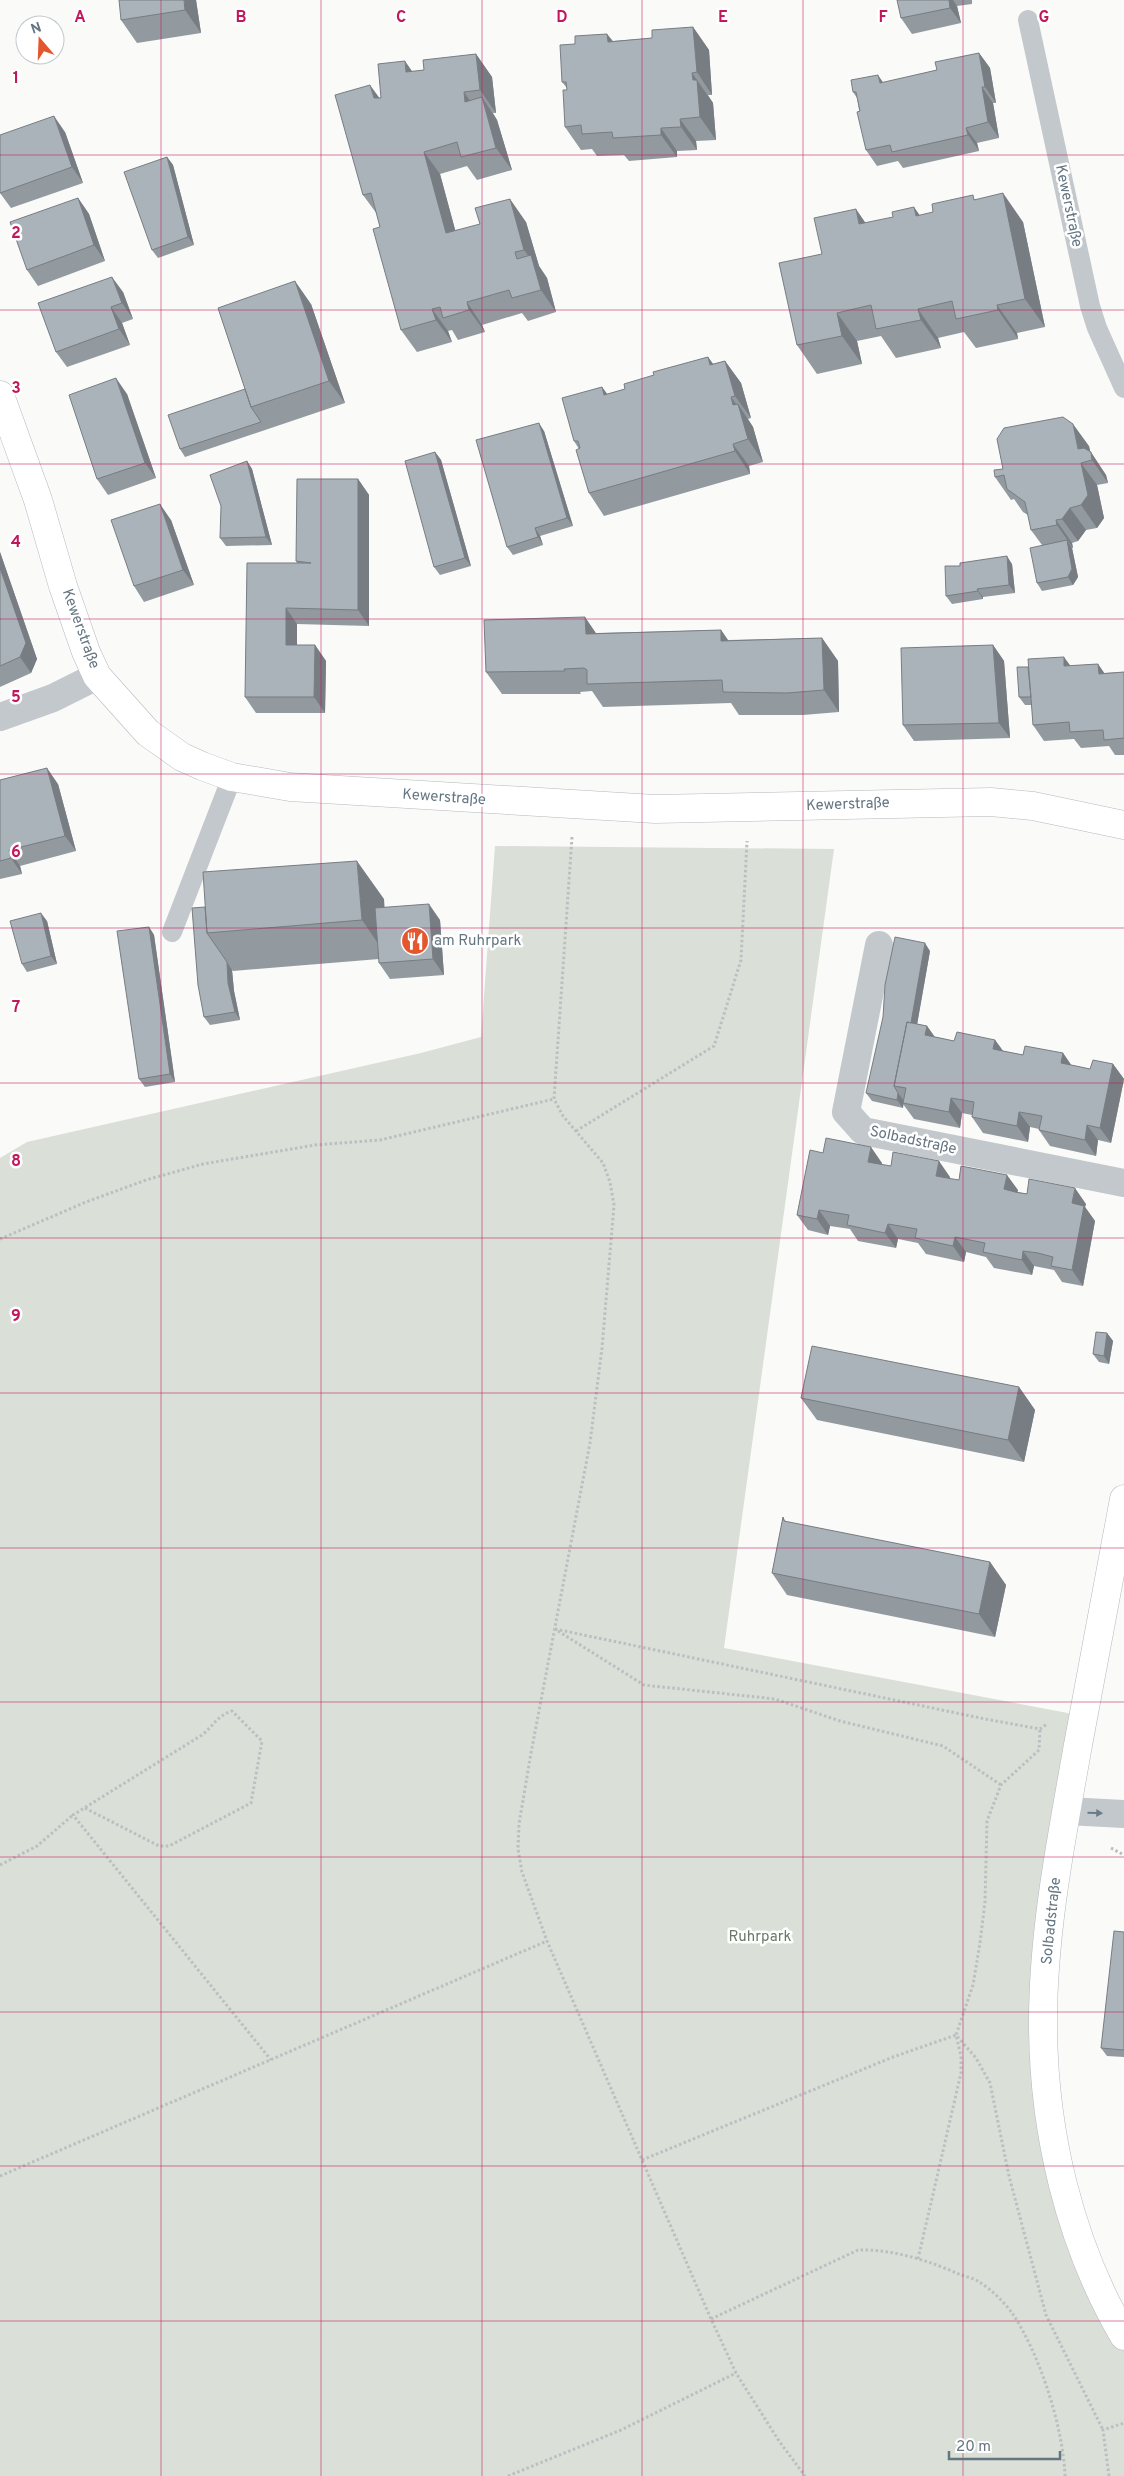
<svg xmlns="http://www.w3.org/2000/svg" width="1124" height="2476" viewBox="0 0 1124 2476" font-family="Overpass,sans-serif">
<style>
.green{fill:#dadfd7}
.lines{fill:none;stroke-linecap:round;stroke-linejoin:round}
.secondary-casing{stroke:#b3babf;stroke-width:29}
.path{stroke:#bbbfc2;stroke-width:3;stroke-dasharray:2.5 2.5;stroke-linecap:butt}
.lane{stroke:#c3c8cc;stroke-width:20}
.street{stroke:#c3c8cc;stroke-width:28}
.secondary{stroke:#fff;stroke-width:28}
.wall{fill:#929a9f}
.shaded-wall{fill:#777d82}
.building{fill:#aab3b9;stroke:#777d82}
.oneway{fill:#6a7a87}
.grid{fill:none;stroke:#c2185b;stroke-width:1;stroke-opacity:0.55}
.labels{text-anchor:middle;dominant-baseline:central;stroke-width:5;stroke-linejoin:round;paint-order:stroke}
.street-label{font-size:15px;fill:#657683;stroke:#fff}
.poi-label{font-size:15px;fill:#657683;stroke:#fff;text-anchor:start}
.park-label{font-size:15px;fill:#687a64;stroke:#fff}
.grid-label{font-size:16px;text-anchor:middle;font-weight:bold;fill:#c2185b;stroke:#fff;stroke-width:5;stroke-linejoin:round;paint-order:stroke}
</style>
<rect width="100%" height="100%" fill="#fafaf8"/>
<path class="green" d="M495 846 834 849 724 1648 1073 1714 1032 2062 1124 2332V2476H0V1158L27 1142 421 1053 481 1037Z"/>
<g class="lines">
<g class="secondary-casing">
<path id="secondary" d="M0 395 38 500 63 586 86 652 97 676 148 733 182 757 202 766 232 777 290 787 655 809 991 802 1033 806 1124 825
M1124 1499C1108 1581 1093 1663 1078 1745 1062 1836 1043 1929 1043 2022 1043 2130 1069 2242 1124 2336"/>
</g>
<path class="path" d="M572 837 554 1099 563 1116 603 1163 610 1182 614 1205 602 1348 590 1443 531 1753 519 1824 518 1849 522 1872 547 1941 711 2319 736 2373 779 2441 805 2476
M576 1131 714 1046 741 960 747 841
M0 1239 86 1202 146 1180 203 1164 315 1145 380 1140 554 1099
M555 1629 985 1719 1040 1729 1047 1724
M558 1631 644 1685 775 1699 840 1721 943 1746 1001 1785
M85 1808 159 1846H169L251 1803 262 1741 232 1711C217 1716 213 1726 202 1735L73 1815 271 2060
M1111 1848 1124 1855
M0 1865 37 1846 73 1815
M642 2160 893 2057 956 2035 976 2058 990 2083 1009 2176 1046 2315 1103 2430
M0 2176 547 1941
M918 2259 961 2073V2056L956 2035 973 1985 980 1943 985 1902 987 1821 1001 1785 1039 1750 1040 1729
M711 2319 858 2250C893 2249 930 2261 961 2275 967 2277 974 2278 979 2282 990 2288 1005 2303 1012 2313 1040 2354 1063 2427 1065 2476
M508 2476 621 2430 736 2373
M1109 2476 1103 2430 1124 2423"/>
<path class="lane" d="M1028 20 1090 306 1097 328 1124 388
M172 932 232 777"/>
<path class="street" d="M0 717 53 698 97 676
M879 945 846 1112 863 1131 1124 1183
M1067 1811 1124 1814"/>
<use href="#secondary" class="secondary"/>
</g>
<path class="wall" d="M196 0 201 33 137 43 121 20Z
M897 0H972V4L957 6 961 23 912 34 901 18Z
M693 27 709 50 712 95H708L713 103 716 140 696 141 697 150 677 151V157L629 161 624 155 597 156 592 149 581 150 565 127 567 88 562 82 575 44 607 34 613 41 652 38Z
M979 53 990 68 996 103H993L999 138 977 143 979 151 903 168 898 161 877 166 866 150 857 98 853 92 884 83 937 70Z
M476 54 492 77 496 113H493L497 120 512 170 477 180 467 166 440 174 455 230 526 222 539 266 547 278 556 312 528 321 522 313 482 325 485 332 458 340 452 330 448 331 452 342 417 352 401 330 380 227 377 214 363 195 381 98 412 72 424 70Z
M65 132 83 183 11 208 0 193V135Z
M167 157 173 165 194 245 158 258 152 250Z
M78 198 89 214 105 261 38 286 27 270Z
M976 199 1023 222 1045 327 1017 333 1018 339 976 348 964 332 938 338 941 348 896 358 881 336 857 341 862 364 817 374 797 345 822 254 865 223 919 216 933 212Z
M123 292 133 319 122 323 130 345 67 367 56 352Z
M311 304 345 403 185 457 180 449 245 389Z
M708 357 713 364 725 361 741 383 751 418 748 419 753 427 763 462 749 466 750 474 604 516 589 493 579 449 574 441 602 387 607 394 625 389 654 375Z
M127 394 156 478 108 495 97 479Z
M544 431 573 526 540 536 543 545 513 555 507 547Z
M1089 446 1090 452 1106 475 1108 483 1097 485 1104 518 1097 528 1086 530 1078 541 1072 543 1073 548H1072L1078 577 1073 585 1042 591 1037 583 1042 545 1031 530 1028 515 1023 512 1014 499 1011 500 995 477 1003 469Z
M435 452 441 460 471 566 440 575 434 567Z
M247 461 252 469 272 545 226 546 220 538Z
M358 479 369 495V626L297 624V645H315L326 661 325 713H256L245 697 297 563 296 561Z
M171 520 194 585 144 602 134 586Z
M0 552 37 659 31 673 0 687Z
M1012 564 1015 593 983 597V599L952 604 946 596Z
M721 630 728 640 822 638 838 661 839 712 803 715H739L731 703 603 707 592 691 580 692 581 694H502L486 672 596 633Z
M993 645 1004 661 1010 738 914 741 903 725Z
M1098 664 1104 673 1124 672V755H1115L1109 746 1081 748 1074 739 1044 741 1033 725 1032 705H1025L1019 697 1070 666Z
M0 780 58 784 76 851 20 866 22 874 0 879Z
M384 899V907L440 920 444 975 390 979 379 963V959L233 971 232 970 234 991 240 1020 210 1025 204 1017 192 908Z
M47 921 57 964 27 972 22 964Z
M149 927 154 935 175 1082 145 1087 139 1079Z
M930 951 917 1024 927 1026 935 1037 954 1041 995 1040 1003 1051 1023 1055 1063 1053 1071 1065 1090 1069 1113 1064 1124 1079 1111 1143 1098 1140 1096 1156 1050 1146 1039 1130V1129L1030 1127 1028 1142 983 1133 972 1117V1115L962 1113 960 1128 914 1119 903 1104V1108L872 1101 866 1093Z
M823 1153 882 1163 881 1165 950 1177 949 1179 1018 1190 1017 1192 1086 1204 1085 1207 1095 1221 1083 1286 1062 1282 1054 1270 1034 1266 1032 1275 994 1268 986 1257 966 1252 964 1262 926 1254 918 1243 898 1239 896 1248 858 1241 850 1229 830 1226 828 1235 808 1230 797 1215Z
M1107 1333 1113 1341 1109 1364 1099 1362 1093 1354Z
M1019 1387 1035 1410 1024 1462 817 1420 801 1398Z
M783 1517 786 1522 990 1562 1006 1585 995 1637 787 1595 772 1573Z
M1124 1932V2057L1107 2056 1101 2048Z"/>
<path class="shaded-wall" d="M184 0H196L201 33 185 10Z
M949 0H953L957 6 961 23 950 8Z
M693 27 709 50 712 95 697 72Z
M607 34 623 56 608 42Z
M979 53 990 68 996 103 985 87Z
M476 54 492 77 496 113 480 90Z
M405 61 421 84 406 72Z
M692 73 713 103 716 140 700 117 693 80Z
M878 75 889 91 880 83Z
M370 85 386 107 374 98Z
M982 87 993 103 999 138 988 122Z
M464 92 480 115 465 102Z
M482 97 497 120 512 170 496 148Z
M54 116 65 132 83 183 72 167Z
M680 119 696 141 697 150 681 127Z
M661 128 677 151V157L661 135Z
M966 128 977 143 979 151 968 135Z
M424 152 440 174 462 255 446 233Z
M167 157 173 165 194 245 188 237Z
M1003 193 1023 222 1045 327 1025 299Z
M78 198 89 214 105 261 94 245Z
M510 199 526 222 539 266 547 278 556 312 541 290 532 261 524 250Z
M914 207 934 236 916 216Z
M856 209 876 238 859 224Z
M112 277 123 292 133 319 122 303Z
M295 281 311 304 345 403 329 381Z
M467 302 482 325 485 332 469 310Z
M997 305 1017 333 1018 339 998 310Z
M111 307 122 323 130 345 119 329Z
M432 309 448 331 452 342 436 320Z
M918 309 938 338 941 348 921 320Z
M837 313 857 341 862 364 842 336Z
M708 357 724 379 710 365Z
M725 361 741 383 751 418 735 396Z
M116 378 127 394 156 478 145 463Z
M602 387 618 409 604 395Z
M731 397 738 407V404L753 427 763 462 748 439 733 405Z
M539 423 544 431 573 526 567 518Z
M1073 424 1089 446 1092 460 1078 449Z
M733 444 749 466 750 474 735 451Z
M435 452 441 460 471 566 465 558Z
M1091 452 1106 475 1108 483 1092 460Z
M247 461 252 469 272 545 266 537Z
M1081 463 1097 485 1104 518 1097 528 1081 505Z
M358 479 369 495V626L358 610Z
M160 504 171 520 194 585 183 570Z
M1070 508 1086 530 1078 541 1062 519Z
M1056 520 1072 543 1073 548 1057 525Z
M535 528 540 536 543 545 538 537Z
M1067 540 1072 548 1078 577 1073 585 1068 577Z
M0 552 37 659 31 673 20 657 0 568Z
M1007 556 1012 564 1015 593 1009 585Z
M977 589 983 597V599L978 591Z
M286 608 297 624V661L286 645Z
M585 617 600 639 586 634Z
M721 630 736 652 721 641Z
M822 638 838 661 839 712 824 690Z
M315 645 326 661 325 713 314 697Z
M993 645 1004 661 1010 738 999 723Z
M1064 657 1075 672 1064 666Z
M1098 664 1109 680 1099 674Z
M47 768 58 784 76 851 65 836Z
M9 850 20 866 22 874 11 858Z
M357 861 384 899 388 958 362 920Z
M429 904 440 920 444 975 433 959Z
M41 913 47 921 57 964 51 956Z
M149 927 154 935 175 1082 170 1074Z
M925 943 930 951 906 1088 899 1087Z
M227 962 232 970 234 991 240 1020 235 1012 228 983Z
M927 1026 938 1042 925 1035Z
M995 1040 1006 1055 993 1049Z
M1063 1053 1074 1069 1061 1063Z
M1113 1064 1124 1079 1111 1143 1100 1128Z
M898 1093 904 1101 903 1108 897 1100Z
M951 1098 962 1113 960 1128 949 1112Z
M1019 1112 1030 1127 1028 1142 1017 1126Z
M1087 1125 1098 1140 1096 1156 1085 1140Z
M871 1147 882 1163 878 1178 868 1162Z
M939 1161 950 1177 947 1191 936 1176Z
M1007 1175 1018 1190 1015 1205 1004 1189Z
M1075 1188 1086 1204 1085 1207 1095 1221 1083 1286 1072 1270V1203Z
M819 1210 830 1226 828 1235 817 1219Z
M888 1224 898 1239 896 1248 885 1233Z
M955 1237 966 1252 964 1262 953 1246Z
M1023 1251 1034 1266 1032 1275 1022 1260Z
M1107 1333 1113 1341 1109 1364 1104 1356Z
M1019 1387 1035 1410 1024 1462 1008 1440Z
M990 1562 1006 1585 995 1637 979 1614Z"/>
<path class="building" d="M119 0H184L185 10 121 20Z
M897 0H949L950 8 901 18Z
M693 27 697 72 692 73 693 80H697L700 117 680 119 681 127 661 128V135L613 138 612 132 582 134 581 125 565 127 563 90H567L566 82H562L560 45 575 44V36L607 34 608 42 652 38V30Z
M979 53 985 87H982L988 122 966 128 968 135 892 152 890 145 866 150 857 112 860 111 856 92H853L851 80 878 75 880 83 937 70 935 62Z
M476 54 480 90 464 92 465 102 482 97 496 148 461 157 457 142 424 152 446 233 480 224 475 208 510 199 524 250 515 252 517 259 531 255 541 290 512 298 509 290 467 302 469 310 443 318 440 307 432 309 436 320 401 330 373 229 380 227 371 193 363 195 335 95 370 85 374 98H381L378 64 405 61 406 72 424 70 423 60Z
M54 116 72 167 0 193V135Z
M167 157 188 237 152 250 124 172Z
M1003 193 1025 299 997 305 998 310 956 319 952 301 918 309 921 320 876 329 871 305 837 313 842 336 797 345 779 263 822 254 814 218 856 209 859 224 893 217 892 212 914 207 916 216 933 212 932 204 973 195 974 200Z
M78 198 94 245 27 270 10 222Z
M112 277 122 303 111 307 119 329 56 352 38 303Z
M295 281 329 381 251 407 218 308Z
M708 357 710 365 725 361 735 396 731 397 733 405 738 404 748 439 733 444 735 451 589 493 576 450 580 448 578 441H574L562 398 602 387 604 395 625 389 624 384 654 375 653 372Z
M116 378 145 463 97 479 69 395Z
M245 389 251 407 261 422 180 449 168 415Z
M1063 417 1073 424 1078 449 1084 448 1091 452 1092 460 1081 463 1088 495 1081 505 1070 508 1062 519 1056 520 1057 525 1031 530 1025 502 1007 489 1004 475 995 477 994 470 1003 469 997 439 1004 428Z
M539 423 567 518 535 528 538 537 507 547 476 440Z
M435 452 465 558 434 567 405 461Z
M247 461 266 537 220 538 221 506 210 475Z
M297 479H358V610L286 608V645H315L314 697H245L247 563H311L296 561Z
M160 504 183 570 134 586 111 520Z
M1067 540 1072 569 1068 577 1037 583 1030 548Z
M1007 556 1009 585 977 589 978 591 946 596 945 566H960V563Z
M0 568 26 643 20 657 0 666Z
M585 617 586 634 721 630V641L822 638 824 690 787 693 723 692 722 680 587 684V670L584 668 564 669 565 671 486 672 484 620Z
M993 645 999 723 903 725 901 648Z
M1064 657V666L1098 664 1099 674 1124 672V738L1104 740 1103 730 1070 732 1069 722 1033 725 1028 659Z
M1017 667H1028L1031 697H1019Z
M47 768 65 836 9 850 11 858 0 861V780Z
M357 861 362 920 207 933 203 872Z
M429 904 433 959 379 963 375 908Z
M205 907 207 933 227 962 228 983 235 1012 204 1017 198 985 192 908Z
M41 913 51 956 22 964 10 921Z
M149 927 170 1074 139 1079 117 931Z
M895 937 925 943 911 1023 907 1022 894 1086 898 1093 897 1100 866 1093 883 1017 885 985Z
M907 1022 927 1026 925 1035 940 1038 954 1041 957 1032 995 1040 993 1049 1023 1055 1025 1046 1063 1053 1061 1063 1076 1066 1090 1069 1093 1060 1113 1064 1100 1128 1087 1125 1085 1140 1039 1130 1042 1116 1031 1114 1019 1112 1017 1126 972 1117 974 1102 963 1100 951 1098 949 1112 903 1103 906 1088 894 1086Z
M826 1138 871 1147 868 1162 879 1164 891 1166 893 1152 939 1161 936 1176 947 1178 959 1180 961 1166 1007 1175 1004 1189 1015 1192 1027 1194 1029 1179 1075 1188 1072 1203 1084 1206 1072 1270 1051 1266 1053 1257 1038 1253 1023 1251 1022 1260 983 1252 985 1243 955 1237 953 1246 915 1238 917 1229 888 1224 885 1233 847 1225 849 1215 819 1210 817 1219 797 1215 810 1150 823 1153Z
M1096 1332 1107 1333 1104 1356 1093 1354Z
M812 1346 1019 1387 1008 1440 801 1398Z
M783 1517 784 1521 990 1562 979 1614 772 1573Z
M1114 1931 1124 1932V2050L1101 2048Z"/>
<defs><path id="oneway-solid" d="M-6-.8H1V-3.2L6.5 0L1 3.2V.8H-6Z" transform="scale(1.25)"/></defs>
<use class="oneway" href="#oneway-solid" transform="translate(1095 1813) rotate(2)"/>
<path class="grid" d="M161 0V2476M321 0V2476M482 0V2476M642 0V2476M803 0V2476M963 0V2476M0 155H1124M0 310H1124M0 464H1124M0 619H1124M0 774H1124M0 928H1124M0 1083H1124M0 1238H1124M0 1393H1124M0 1548H1124M0 1702H1124M0 1857H1124M0 2012H1124M0 2166H1124M0 2321H1124"/>
<defs>
<g id="restaurant-disc" transform="scale(1.4375)"><circle r="9.5" fill="#e4572e" stroke="#fff"/><path d="M-5-6h1v4h1v-4h1v4h1v-4h1v5L-1.5 .5V6h-2V.5L-5-1ZM5-6V6H3V1.5H1.5Q1.5-4 5-6Z" fill="#fff"/></g>
</defs>
<g fill-rule="evenodd">
<use href="#restaurant-disc" x="415" y="941"/>
</g>
<g class="labels">
<g class="street-label">
<text transform="translate(1068 206) rotate(78)">Kewerstraße</text>
<text transform="translate(80 629) rotate(70)">Kewerstraße</text>
<text transform="translate(444 798) rotate(4)">Kewerstraße</text>
<text transform="translate(848 805) rotate(-2)">Kewerstraße</text>
<text transform="translate(913 1141) rotate(12)">Solbadstraße</text>
<text transform="translate(1052 1921) rotate(-84)">Solbadstraße</text>
</g>
<g class="poi-label">
<text x="434" y="941">am Ruhrpark</text>
</g>
<g class="park-label">
<text x="760" y="1937">Ruhrpark</text>
</g>
</g>
<g class="grid-label">
<text x="80" y="22">A</text>
<text x="241" y="22">B</text>
<text x="401" y="22">C</text>
<text x="562" y="22">D</text>
<text x="723" y="22">E</text>
<text x="883" y="22">F</text>
<text x="1044" y="22">G</text>
<text x="16" y="83">1</text>
<text x="16" y="238">2</text>
<text x="16" y="393">3</text>
<text x="16" y="547">4</text>
<text x="16" y="702">5</text>
<text x="16" y="857">6</text>
<text x="16" y="1012">7</text>
<text x="16" y="1166">8</text>
<text x="16" y="1321">9</text>
</g>
<g transform="translate(40 40) rotate(341)"><circle r="24" fill="#ffffff" stroke="#c1c8cd"/>
<path d="M0-4L9 19L0 12L-9 19Z" fill="#e4572e"/>
<text y="-8" font-size="14" font-weight="bold" text-anchor="middle" fill="#657683">N</text>
</g>
<path d="M949 2451v8h111v-8" fill="none" stroke="#657683" stroke-width="2.5"/>
<text x="956" y="2451" font-size="15" fill="#657683" stroke="#ffffff" stroke-width="4" paint-order="stroke">20 m</text>
</svg>
